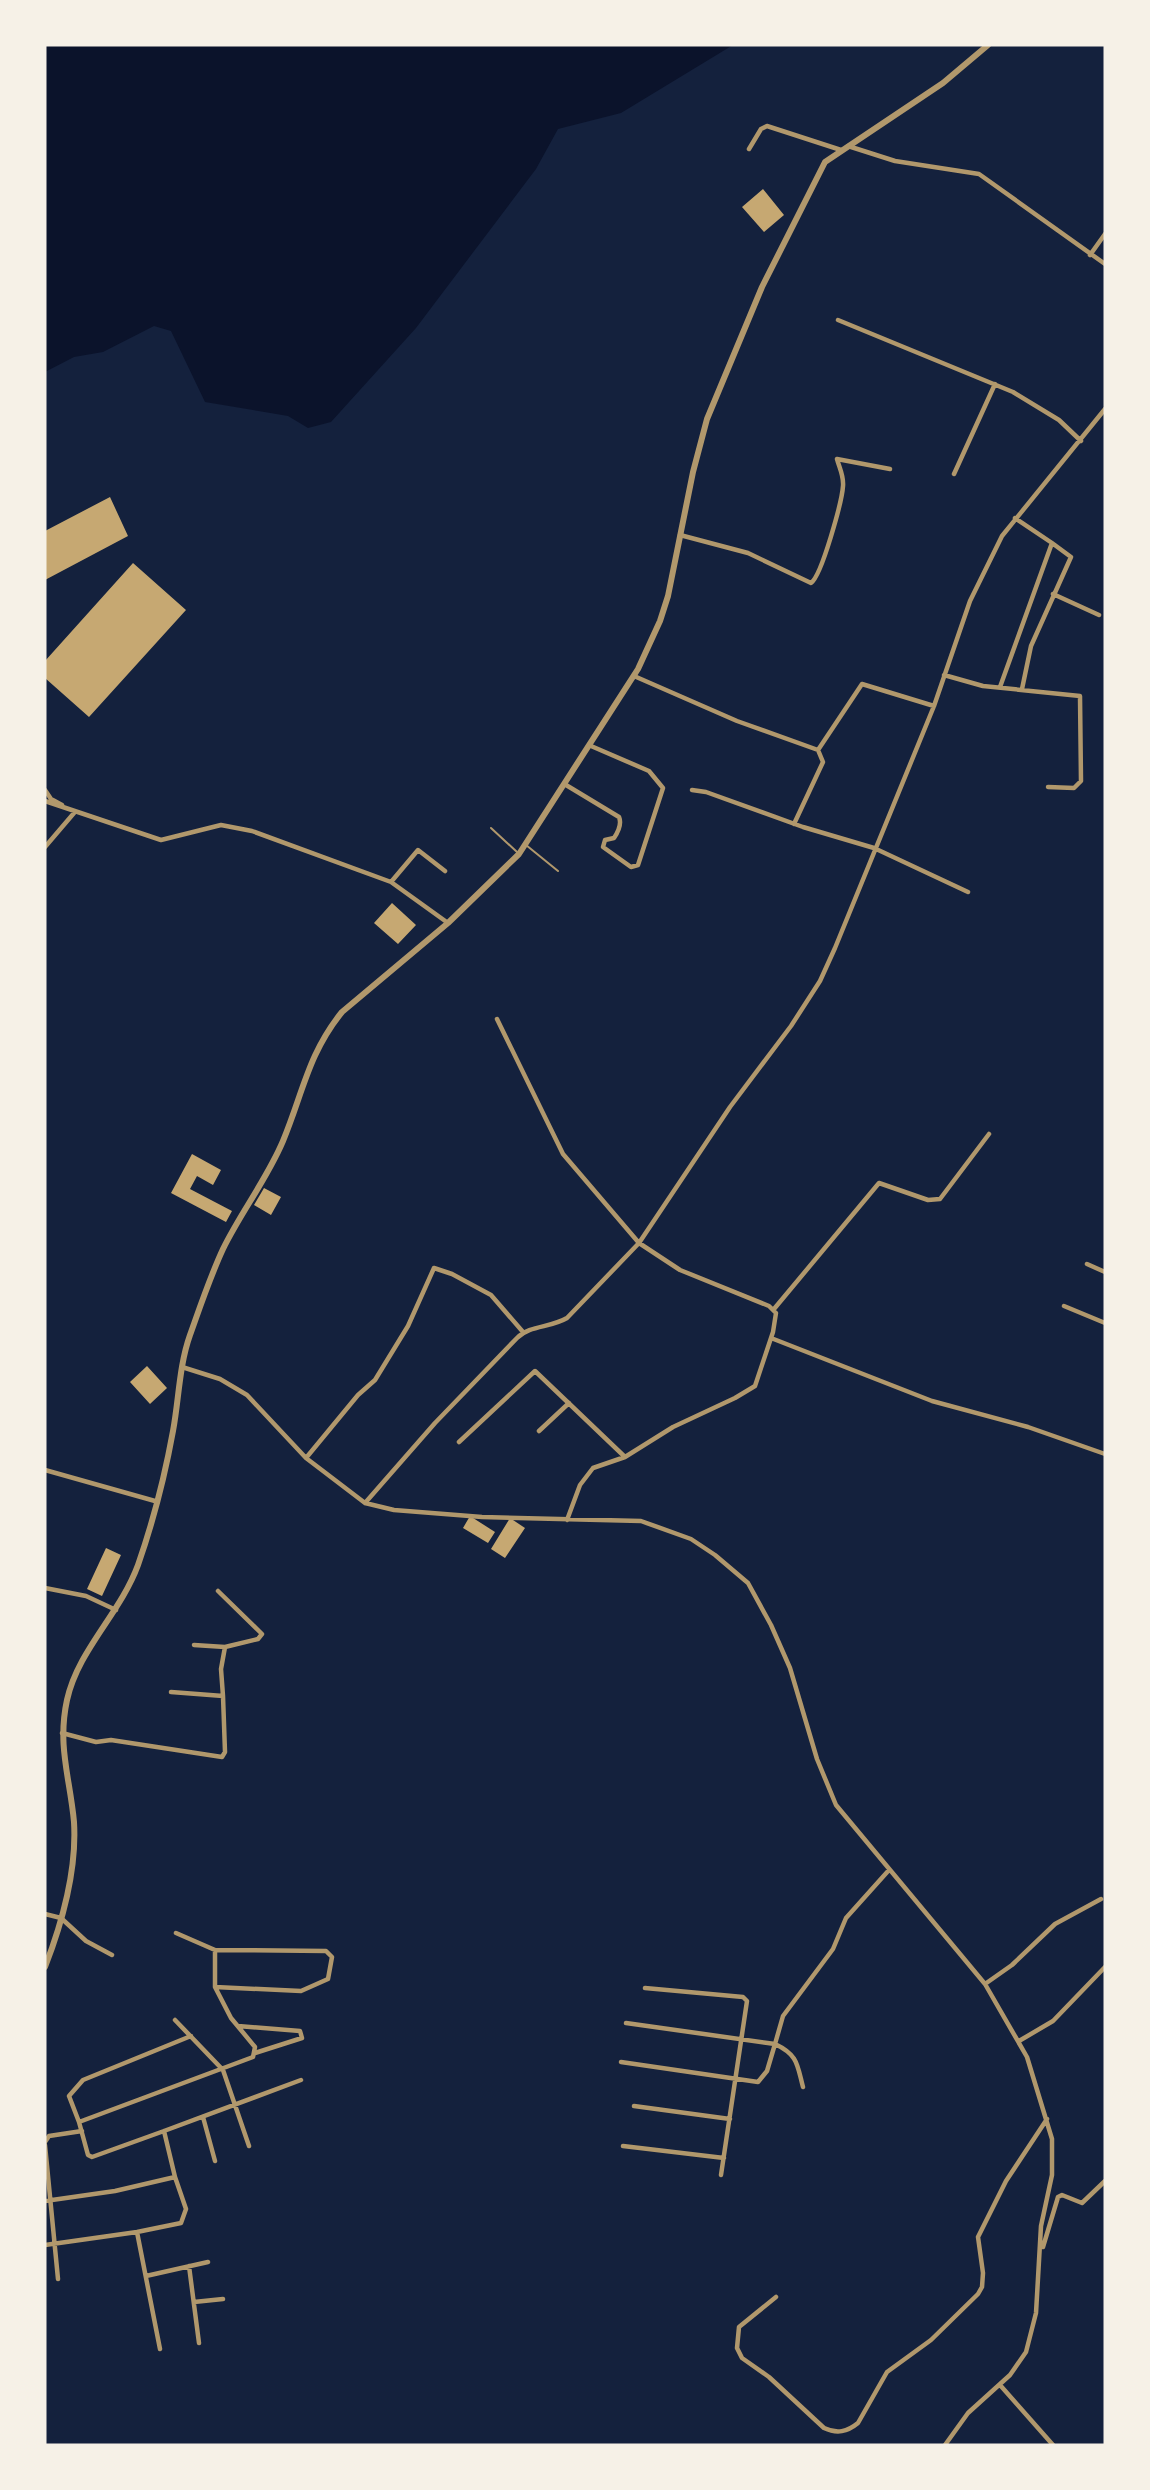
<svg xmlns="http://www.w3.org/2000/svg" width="1150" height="2490" viewBox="0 0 1150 2490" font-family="Jost,sans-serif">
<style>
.water{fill:#0b132b}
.building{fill:#c6a872}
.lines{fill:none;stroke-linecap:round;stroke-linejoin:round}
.service{stroke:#b1986c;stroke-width:2}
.minor{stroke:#b1986c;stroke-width:4.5}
.tertiary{stroke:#b1986c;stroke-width:6}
</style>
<rect width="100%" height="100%" fill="#14213d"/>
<path class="water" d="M45 45H733L621 113 558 129 536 169 416 328 331 422 308 428 288 416 205 402 171 331 154 326 103 352 74 357 45 372Z"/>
<path class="building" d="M763 189 784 215 764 232 742 207Z
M110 497 128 536 45 580V531Z
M133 563 186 610 89 717 45 678V661Z
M392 903 416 925 398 944 374 923Z
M192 1154 221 1170 213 1185 197 1176 190 1189 232 1211 226 1222 171 1193Z
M264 1188 281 1197 271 1215 254 1205Z
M147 1366 167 1388 150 1404 130 1382Z
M470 1516 495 1532 488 1543 463 1528Z
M510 1518 525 1528 505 1558 491 1549Z
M106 1548 121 1555 102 1596 87 1589Z"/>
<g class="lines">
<path class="service" d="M491 828 517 852
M526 845 558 871"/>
<path class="minor" d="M848 146 895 161 979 174 1105 264
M749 149 761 129 767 126 841 150
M1090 255 1105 234
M838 320 1013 392 1059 420 1081 441
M954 474 995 384
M680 535 748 553 811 583C822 575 842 501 843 486 844 476 839 467 837 459L890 469
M1053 594 1099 615
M944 675 983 686 1080 696 1081 781 1074 788 1048 787
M634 676 737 721 818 750 862 684 934 706
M1000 687 1052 543 1015 518
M1022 689 1031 646 1071 557 1052 543
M566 785 619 817C622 824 618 832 614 838L605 840 603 847 631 867 638 865 663 788 649 771 591 746
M45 790 51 799 62 805
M692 790 706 792 803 827 874 848 968 892
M45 801 161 840 221 825 252 831 391 882 448 923
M794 824 823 762 818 750
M45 847 74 813
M391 882 418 850 445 871
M497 1019 563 1154 639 1243 680 1270 769 1306 776 1313 773 1332 755 1386 735 1398 673 1427 625 1457 593 1468 580 1485 567 1520
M1087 1264 1105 1272
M1064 1306 1105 1323
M774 1309 879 1183 928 1200 940 1199 989 1134
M771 1338 932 1401 1028 1427 1105 1454
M182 1367 220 1379 247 1395 306 1458 365 1503 394 1510 482 1517 641 1521 691 1539 715 1555 748 1583 771 1625 790 1668 817 1759 836 1805 985 1984 1027 2057 1052 2139V2175L1041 2226 1036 2313 1026 2352 1010 2375 968 2413 945 2445
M539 1431 569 1403
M459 1442 535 1371 625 1457
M306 1458 358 1395 375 1380 408 1326 434 1268 452 1274 491 1295 523 1332
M45 1470 155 1501
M365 1503 435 1423 517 1338C530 1325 550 1328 567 1318L639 1243 730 1107 791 1026 820 981 835 948 934 706 970 601 1002 536 1105 409
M45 1588 86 1596 116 1610
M218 1591 262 1634 258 1639 225 1647 221 1669 223 1696
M194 1645 225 1647
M62 1733 96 1742 111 1740 222 1757 225 1752 223 1696 171 1692
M45 1914 61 1918 86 1941 112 1955
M176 1933 215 1950
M985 1984 1012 1965 1055 1924 1101 1899
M645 1988 743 1997 747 2001 721 2175
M175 2020 223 2070 249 2146
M238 2026 300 2031 302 2038 255 2053
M1019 2041 1053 2021 1105 1967
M621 2062 758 2082 767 2071 775 2044 626 2023
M803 2087C797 2064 798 2055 775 2044L783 2016 833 1949 846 1918 889 1870
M634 2106 730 2119
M203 2117 215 2161
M79 2122 69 2096 83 2080 191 2036
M164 2131 301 2080
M45 2142 49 2136 82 2131
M45 2145 58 2279
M623 2146 724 2158
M45 2201 115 2191 175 2177
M137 2232 160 2349
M45 2245 137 2232 181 2223 186 2209 175 2177 164 2131 92 2157 88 2155 79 2122 253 2057 255 2047 231 2018 215 1987V1950L326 1951 332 1957 328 1979 301 1991 215 1987
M1043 2247 1058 2197 1062 2195 1082 2203 1105 2181
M189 2266 199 2343
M146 2276 208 2262
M776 2297 739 2327 737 2348 742 2358 769 2377 824 2428C837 2434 847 2432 858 2423L887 2372 931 2340 978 2294 982 2287 983 2273 978 2237 1006 2181 1047 2119
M194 2302 223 2299
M1000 2385 1053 2445"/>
<path class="tertiary" d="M45 1967C62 1923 77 1870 74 1822 70 1778 57 1746 67 1700 78 1650 120 1614 138 1565 153 1522 165 1475 173 1431 179 1399 179 1366 190 1335 200 1307 210 1277 223 1249 241 1212 267 1179 283 1141 303 1093 308 1054 342 1012L448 923 519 854 638 669 660 621 668 596 693 472 707 419 762 287 825 162 943 83 988 45"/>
</g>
<rect width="1150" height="2490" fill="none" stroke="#f6f1e7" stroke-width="93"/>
</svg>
